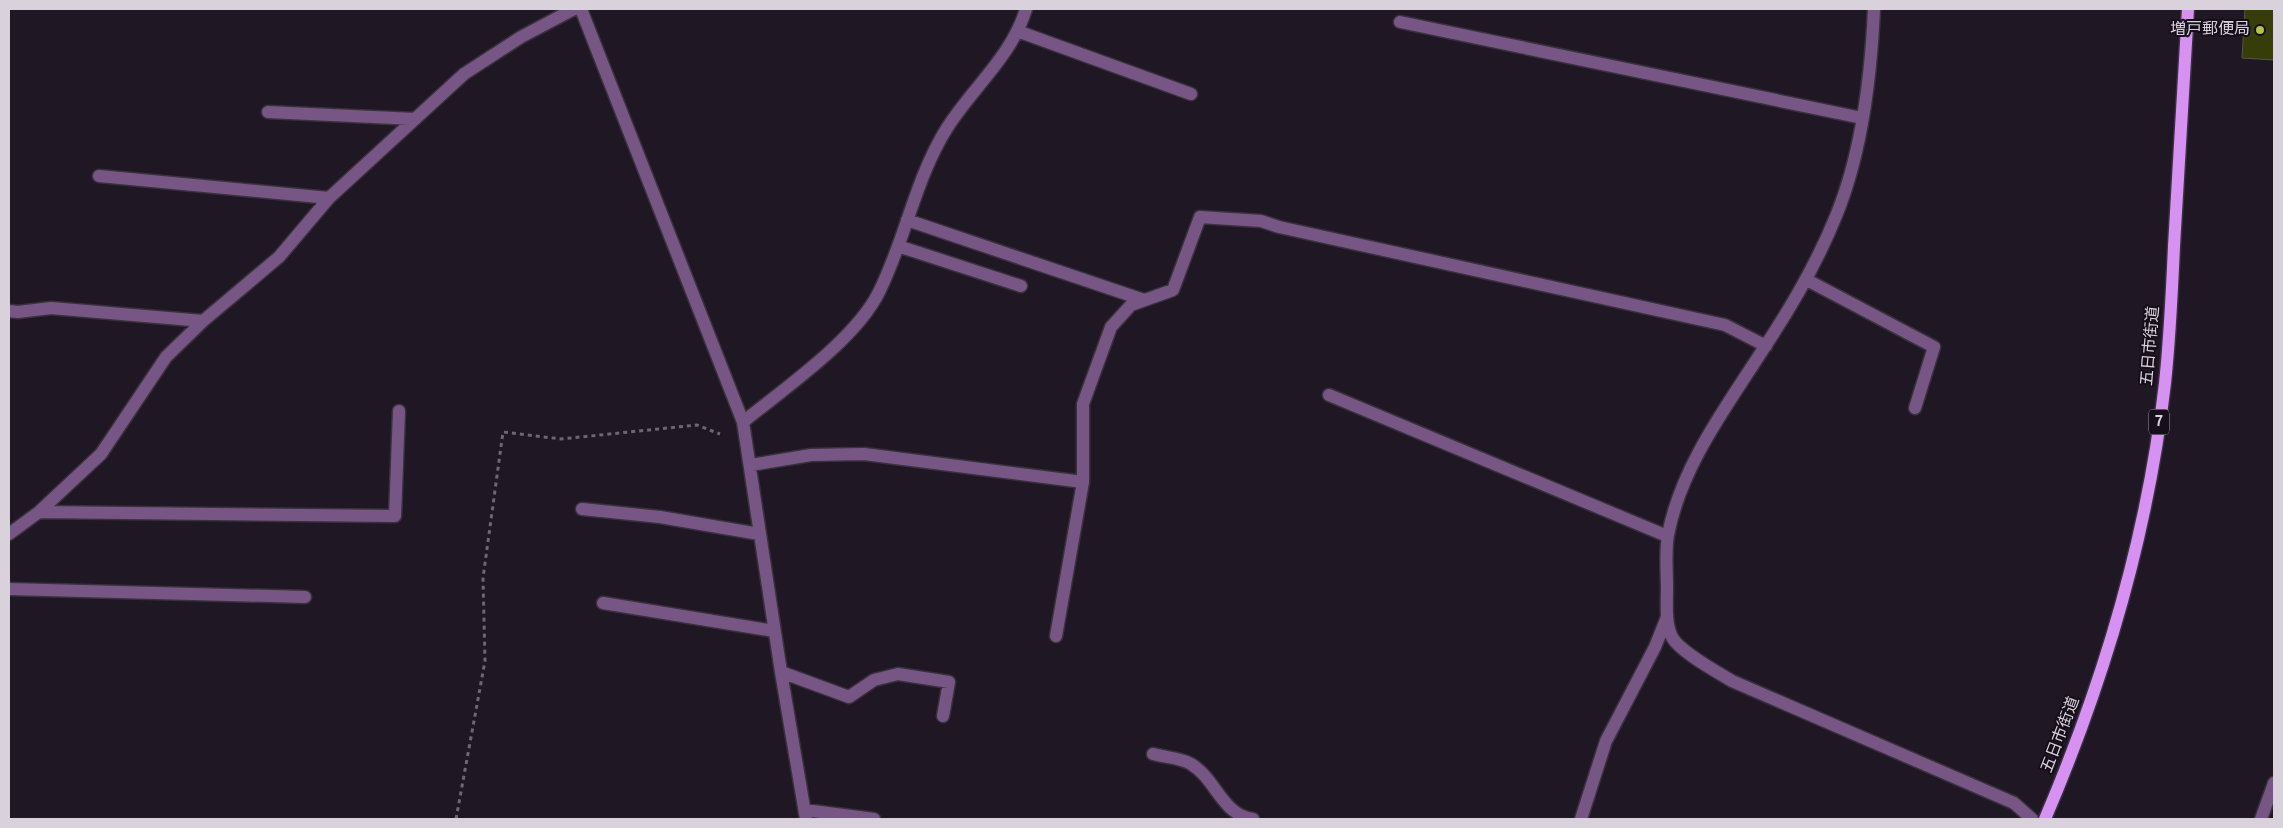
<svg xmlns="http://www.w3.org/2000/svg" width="2283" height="828" viewBox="0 0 2283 828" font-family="Overpass,'Noto Sans JP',sans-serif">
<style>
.building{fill:#373d08;stroke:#535745}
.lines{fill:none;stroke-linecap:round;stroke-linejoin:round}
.minor-casing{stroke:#3a313e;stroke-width:15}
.major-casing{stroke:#3a313e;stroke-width:15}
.path{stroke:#6f6672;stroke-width:3;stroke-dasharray:4 4;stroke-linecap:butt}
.minor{stroke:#775685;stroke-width:12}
.major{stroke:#d691f3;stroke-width:12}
.poi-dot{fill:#b3c24b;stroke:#160e1a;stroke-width:2}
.labels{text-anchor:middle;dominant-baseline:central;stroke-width:4;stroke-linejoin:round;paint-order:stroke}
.shield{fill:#160e1a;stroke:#9e97a2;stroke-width:1}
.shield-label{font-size:15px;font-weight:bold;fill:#d9d2dc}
.poi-label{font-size:16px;fill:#d9d2dc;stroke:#160e1a;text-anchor:end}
.street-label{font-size:16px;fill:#d9d2dc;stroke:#160e1a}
</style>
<rect width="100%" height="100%" fill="#201724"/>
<path class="building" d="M2245 9H2274V60L2242 58Z"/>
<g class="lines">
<g class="minor-casing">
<path id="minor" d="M581 9 743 422 781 672 806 819
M1874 9C1871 76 1862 153 1836 216 1817 263 1792 306 1764 348 1727 406 1681 466 1668 535 1665 552 1667 571 1667 588 1667 603 1665 623 1672 637 1679 651 1717 672 1732 681L2014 803 2032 819
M1400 22 1862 118
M1017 31 1191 94
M268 112 415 119
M99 176 329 198
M907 220 1144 300
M898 246 1021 286
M1807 280 1934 347 1915 408
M9 311 18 312 51 308 203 321
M1329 395 1667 536
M743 422C785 388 856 339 879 292 906 238 915 179 947 128 973 87 1012 56 1026 9
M751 465 811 455 864 454 1083 482
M582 509 660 517 759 534
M39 512 395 516 399 411
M9 534 39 512 101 454 166 357 203 321 279 257 329 198 464 74 521 37 574 9
M9 589 305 597
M603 603 774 631
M1056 636 1083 482V404L1111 327 1131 305 1173 290 1200 217 1261 221 1279 227 1725 325 1766 346
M781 672 849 697 874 680 898 674 949 682 943 716
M1153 754C1164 757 1182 758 1191 764 1216 779 1222 815 1253 819
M805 810 874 819
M1581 819 1606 741 1655 647 1667 617
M2261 819 2274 783"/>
</g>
<g class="major-casing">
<path id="major" d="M2045 819C2104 681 2148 533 2165 383 2170 337 2172 291 2174 246 2179 167 2183 88 2188 9"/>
</g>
<path class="path" d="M456 819 485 661 483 578 503 432 561 439 697 425 720 434"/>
<use href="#minor" class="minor"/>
<use href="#major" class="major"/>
</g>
<circle class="poi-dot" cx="2260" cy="30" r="5"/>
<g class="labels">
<rect class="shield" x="2149" y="409.5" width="20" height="25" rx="4"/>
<g class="shield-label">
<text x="2159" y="422">7</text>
</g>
<g class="poi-label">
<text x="2250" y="30">増戸郵便局</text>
</g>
<g class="street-label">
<text transform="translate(2151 346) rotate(-85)">五日市街道</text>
<text transform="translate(2061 735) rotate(-69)">五日市街道</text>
</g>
</g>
<rect width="2283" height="828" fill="none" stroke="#d9d2dc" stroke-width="20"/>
</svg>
